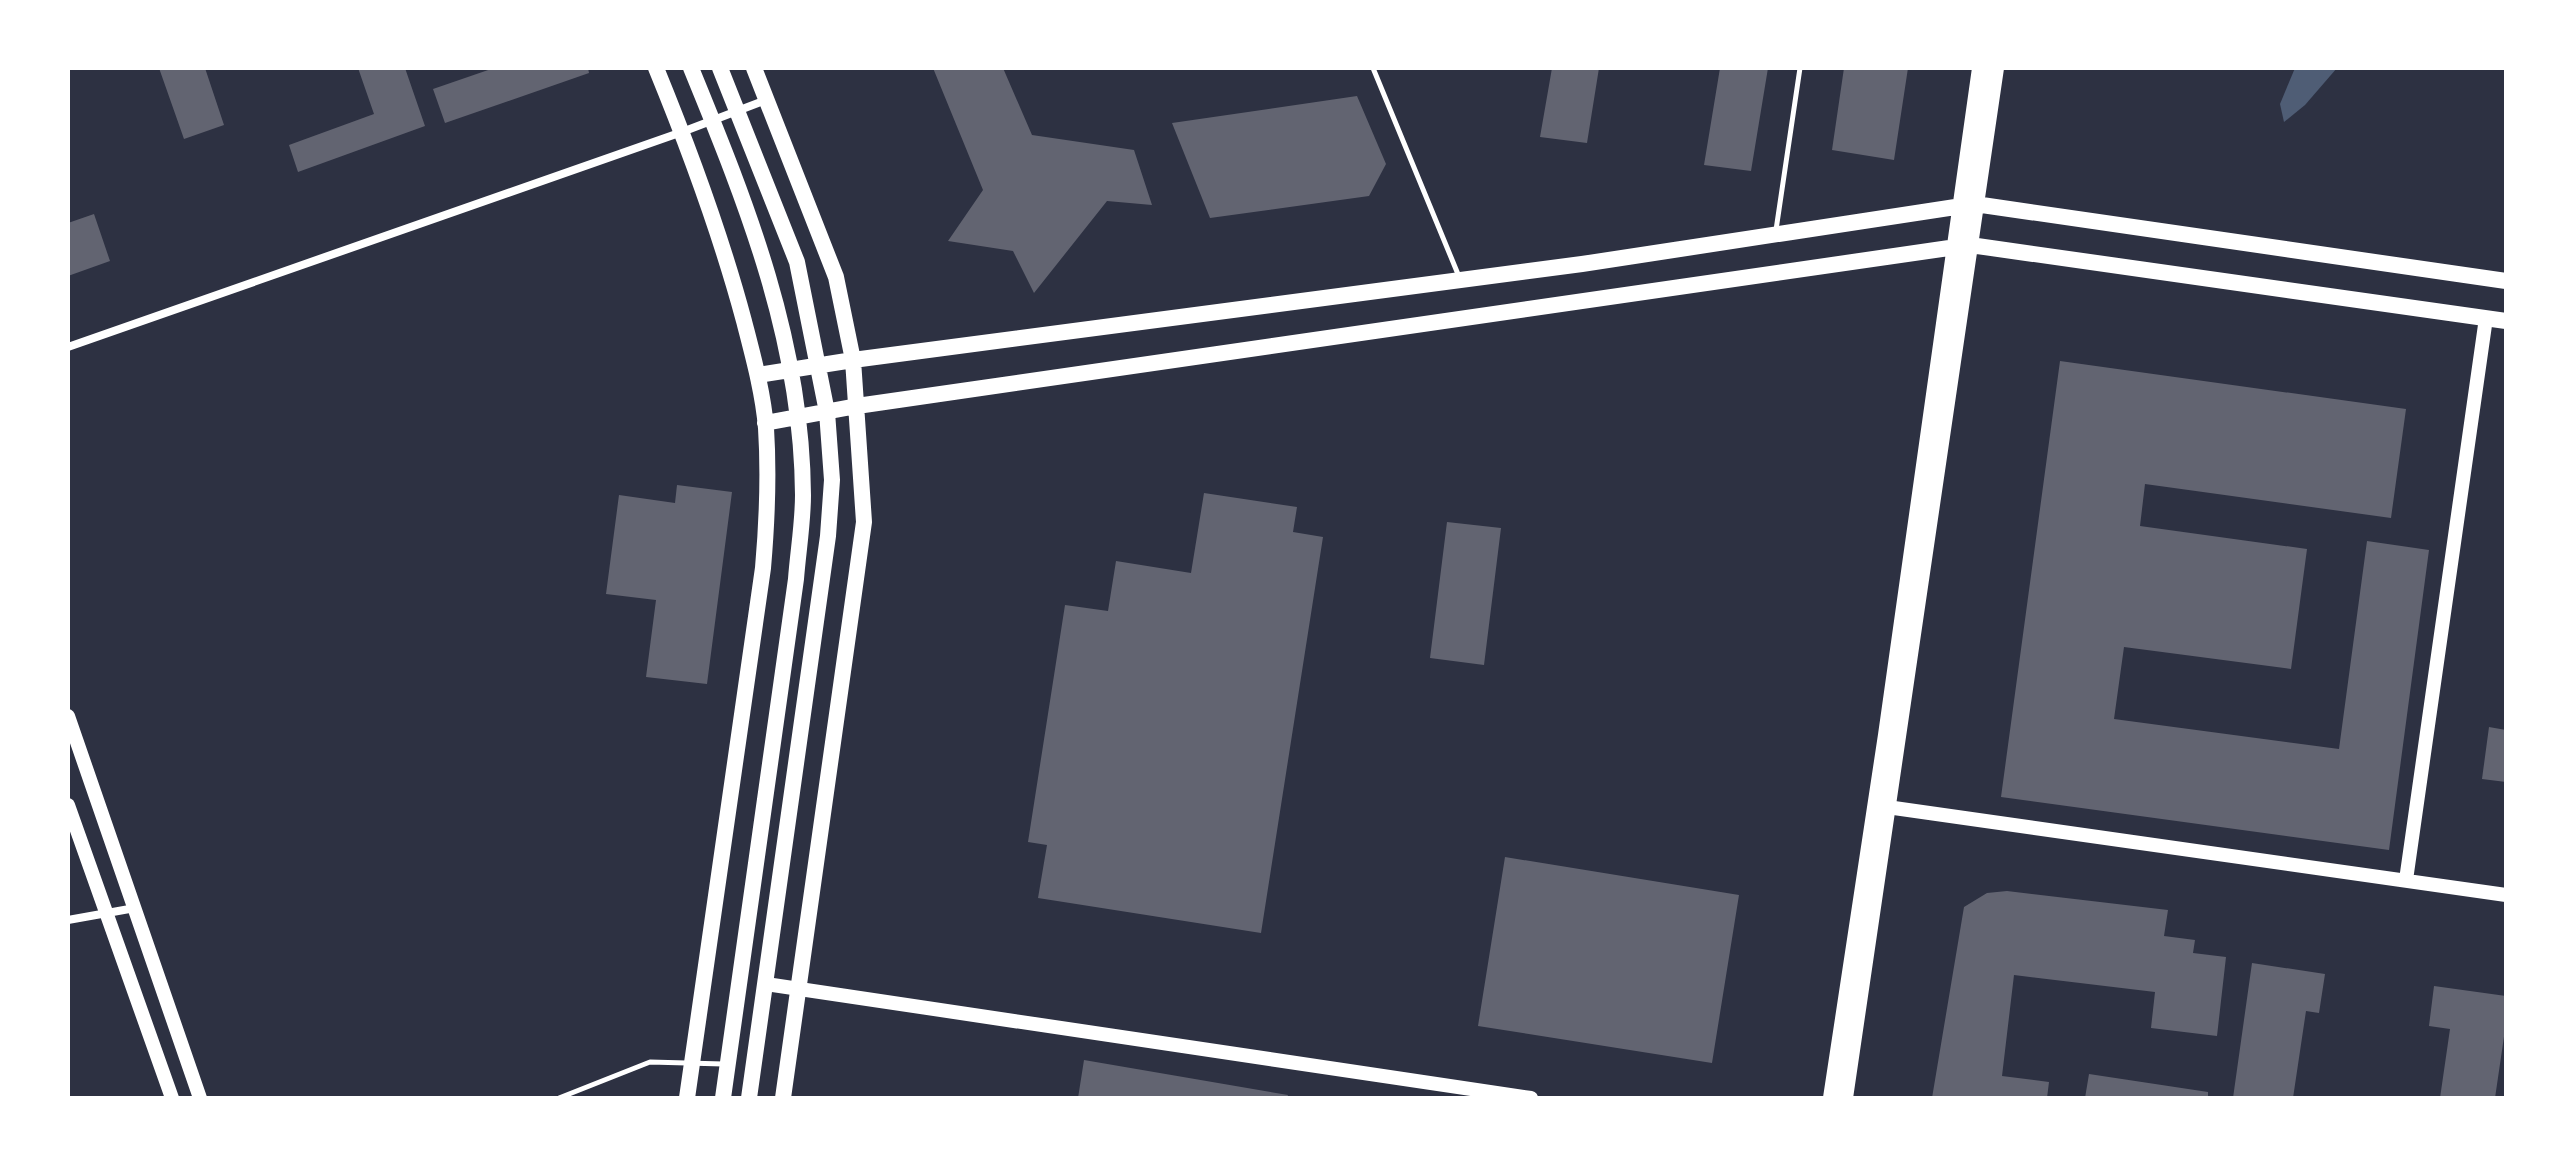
<svg xmlns="http://www.w3.org/2000/svg" width="2574" height="1166" viewBox="0 0 2574 1166" font-family="'Asap Condensed',sans-serif">
<style>
.water{fill:#4f5d75}
.building{fill:#626471}
.lines{fill:none;stroke-linecap:round;stroke-linejoin:round}
.service{stroke:#fff;stroke-width:5}
.minor{stroke:#fff;stroke-width:8}
.tertiary{stroke:#fff;stroke-width:14}
.secondary{stroke:#fff;stroke-width:16}
</style>
<rect width="100%" height="100%" fill="#2d3142"/>
<path class="water" d="M2295 68H2337L2305 105 2284 122 2280 104Z"/>
<path class="building" d="M159 68H205L224 125 184 139Z
M358 68H405L425 126 298 172 289 145 374 114Z
M494 68H588L589 73 445 123 433 89Z
M933 68H1003L1032 135 1134 150 1152 205 1107 201 1034 293 1013 251 948 241 983 190Z
M1552 68H1599L1587 143 1540 137Z
M1720 68H1768L1751 171 1704 165Z
M1844 68H1908L1894 160 1832 150Z
M1357 96 1386 164 1369 196 1210 218 1172 123Z
M94 214 110 261 68 276V223Z
M2060 361 2406 409 2391 518 2145 484 2140 526 2307 549 2291 669 2124 647 2114 719 2339 749 2367 541 2429 550 2389 850 2001 797Z
M677 485 732 492 707 684 646 677 656 600 606 594 619 495 675 503Z
M1204 493 1297 507 1293 532 1323 537 1261 933 1038 898 1047 845 1028 842 1065 605 1108 611 1116 561 1191 573Z
M1447 522 1501 528 1484 665 1430 658Z
M2489 727 2506 730V782L2482 779Z
M1505 857 1739 895 1712 1063 1478 1026Z
M2007 891 2168 910 2164 936 2195 940 2193 953 2226 957 2217 1036 2151 1028 2155 992 2014 975 2002 1076 2049 1082 2047 1098H1932L1964 907 1987 893Z
M2252 963 2325 974 2319 1013 2306 1011 2293 1098H2233Z
M2434 986 2506 996V1023L2495 1098H2440L2450 1029 2429 1026Z
M1084 1060 1288 1095 1287 1098H1078Z
M2089 1074 2208 1092V1098H2085Z"/>
<g class="lines">
<path class="service" d="M1373 68 1460 279
M1776 230 1800 68
M559 1098 650 1062 723 1064"/>
<path class="minor" d="M68 347 682 132 766 100
M68 920 135 908"/>
<path class="tertiary" d="M68 716 200 1098
M68 805 172 1098
M1887 807 2506 895
M2406 880 2486 318
M766 984 1531 1098"/>
<path class="secondary" d="M656 68C690 151 721 235 744 321 753 356 763 392 766 428 769 475 767 522 763 568L687 1098
M691 68C748 207 802 342 803 495 803 523 798 552 796 579L723 1098
M720 68 797 262 827 412 832 480 828 536 749 1098
M754 68 836 277 853 360 864 522 783 1098
M758 375 853 360 1582 264 1975 204 2506 281
M765 423 857 406 1970 245 2506 321
M1831 1098 1886 735 1980 68
M1845 1098 1996 68"/>
</g>
<rect width="2574" height="1166" fill="none" stroke="#ffffff" stroke-width="140"/>
</svg>
